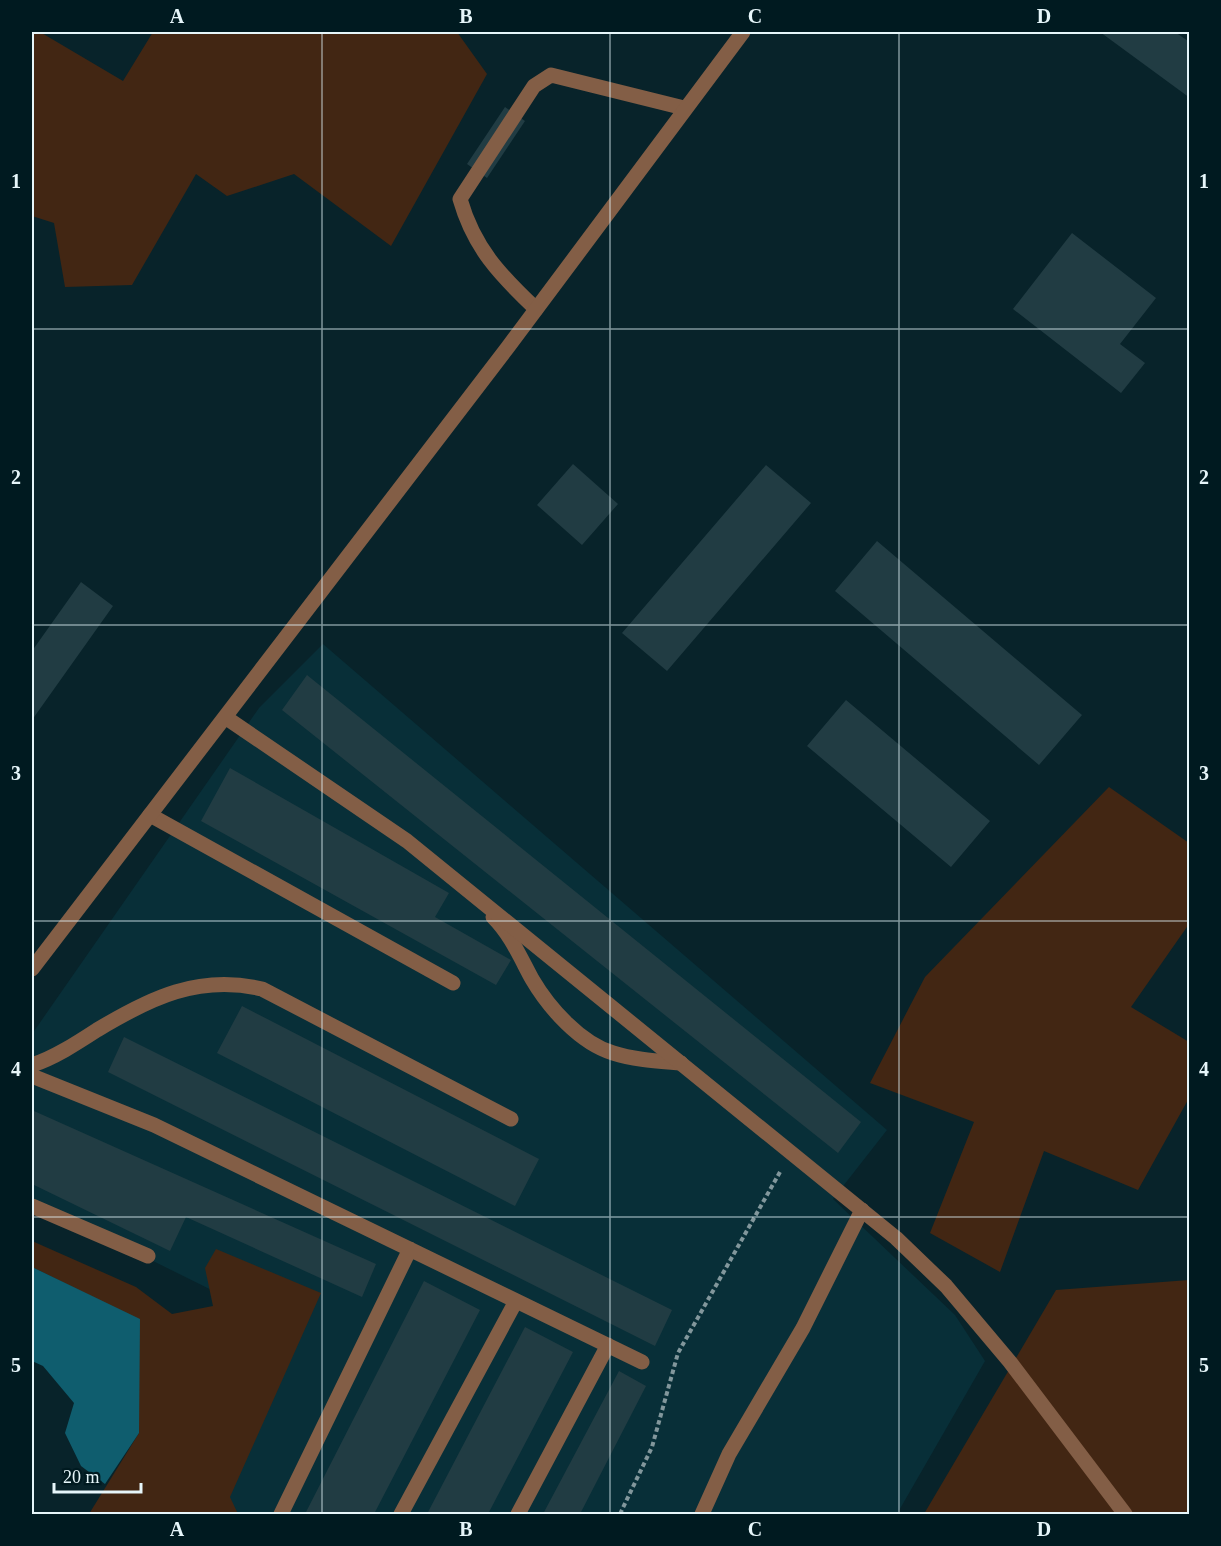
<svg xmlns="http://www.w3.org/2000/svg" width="1221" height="1546" viewBox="0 0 1221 1546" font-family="Georgia,serif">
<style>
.built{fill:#082f38}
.green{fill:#422613}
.water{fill:#0f5d6e}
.building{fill:#213c43}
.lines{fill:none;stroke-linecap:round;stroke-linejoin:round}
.path{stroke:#82979c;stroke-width:4;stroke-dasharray:4.5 3;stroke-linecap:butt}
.service{stroke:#835e46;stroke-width:15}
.minor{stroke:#835e46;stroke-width:15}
.grid{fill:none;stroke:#e6f6fa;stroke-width:1.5;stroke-opacity:0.55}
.neatline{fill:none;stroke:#e6f6fa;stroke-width:2}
.grid-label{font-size:20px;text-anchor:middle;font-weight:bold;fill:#e6f6fa}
</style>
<rect width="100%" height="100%" fill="#08232a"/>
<path class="built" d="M323 644 887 1130 833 1199 955 1315 985 1361 897 1514H218L274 1321 32 1201V1034L259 708Z"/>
<path class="green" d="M32 32H40L123 81 153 32H457L487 74 391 246 294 174 227 196 196 174 132 285 65 287 54 223 32 216Z
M1109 787 1189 843V924L1131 1007 1189 1042V1098L1138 1190 1044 1151 1000 1272 930 1233 974 1122 870 1083 925 977Z
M32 1241 136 1287 172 1314 213 1306 205 1268 216 1249 321 1293 230 1497 238 1514H89L139 1433 137 1319 32 1267Z
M1189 1280V1514H924L1056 1290Z"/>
<path class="water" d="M32 1267 140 1319 139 1433 105 1484 81 1466 65 1433 74 1403 43 1366 32 1361Z"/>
<path class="building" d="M1100 32H1175L1188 41 1190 38V98Z
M505 107 525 121 487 178 467 164Z
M1072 233 1156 298 1120 344 1145 363 1121 393 1013 309Z
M573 464 618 504 582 545 537 505Z
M766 465 811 503 667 671 622 633Z
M877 541 1082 715 1039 765 835 591Z
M81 582 113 606 32 720V651Z
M307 675 861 1122 838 1153 282 710Z
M846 700 990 821 951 867 807 746Z
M230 768 449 893 435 917 511 960 496 985 201 821Z
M242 1006 539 1159 515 1206 217 1053Z
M124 1037 672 1310 655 1346 108 1072Z
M34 1111 376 1264 362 1297 186 1217 170 1251 32 1184V1119Z
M424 1281 480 1310 374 1514H305Z
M525 1327 573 1352 488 1514H427Z
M619 1371 646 1386 580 1514H543Z"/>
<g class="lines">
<path class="path" d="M620 1514 652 1447 678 1353 780 1172"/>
<path class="service" d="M536 309C500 275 474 248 460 199L534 86 551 75 684 108
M150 815 453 983
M493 917C511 935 520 957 532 979 549 1008 580 1043 613 1053 635 1060 658 1061 681 1063
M32 1065C54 1058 77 1043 97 1030 150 998 199 974 262 989L511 1119
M32 1076 154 1125 642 1362
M32 1206 148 1256
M281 1514 410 1249
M401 1514 516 1301
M518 1514 608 1345
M702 1514 729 1454 803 1328 862 1210"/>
<path class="minor" d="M225 717 407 841 896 1238 946 1286 1010 1362 1125 1514
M32 969 508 347 743 32"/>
</g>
<path class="grid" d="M322 32V1514M610 32V1514M899 32V1514M32 329H1190M32 625H1190M32 921H1190M32 1217H1190"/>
<rect width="1221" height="1546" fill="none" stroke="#001a20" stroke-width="66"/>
<path d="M54 1483v9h87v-9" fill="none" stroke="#e6f6fa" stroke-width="3"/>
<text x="63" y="1483" font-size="18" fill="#e6f6fa" stroke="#001a20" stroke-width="4.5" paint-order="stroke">20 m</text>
<rect x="33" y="33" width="1155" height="1480" class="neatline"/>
<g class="grid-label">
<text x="177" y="23">A</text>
<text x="466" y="23">B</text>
<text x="755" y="23">C</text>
<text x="1044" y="23">D</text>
<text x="16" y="188">1</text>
<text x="1204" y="188">1</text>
<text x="16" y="484">2</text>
<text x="1204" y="484">2</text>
<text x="16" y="780">3</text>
<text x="1204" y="780">3</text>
<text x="16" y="1076">4</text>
<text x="1204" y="1076">4</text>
<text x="16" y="1372">5</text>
<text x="1204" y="1372">5</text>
<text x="177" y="1536">A</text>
<text x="466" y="1536">B</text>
<text x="755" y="1536">C</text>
<text x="1044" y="1536">D</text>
</g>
</svg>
